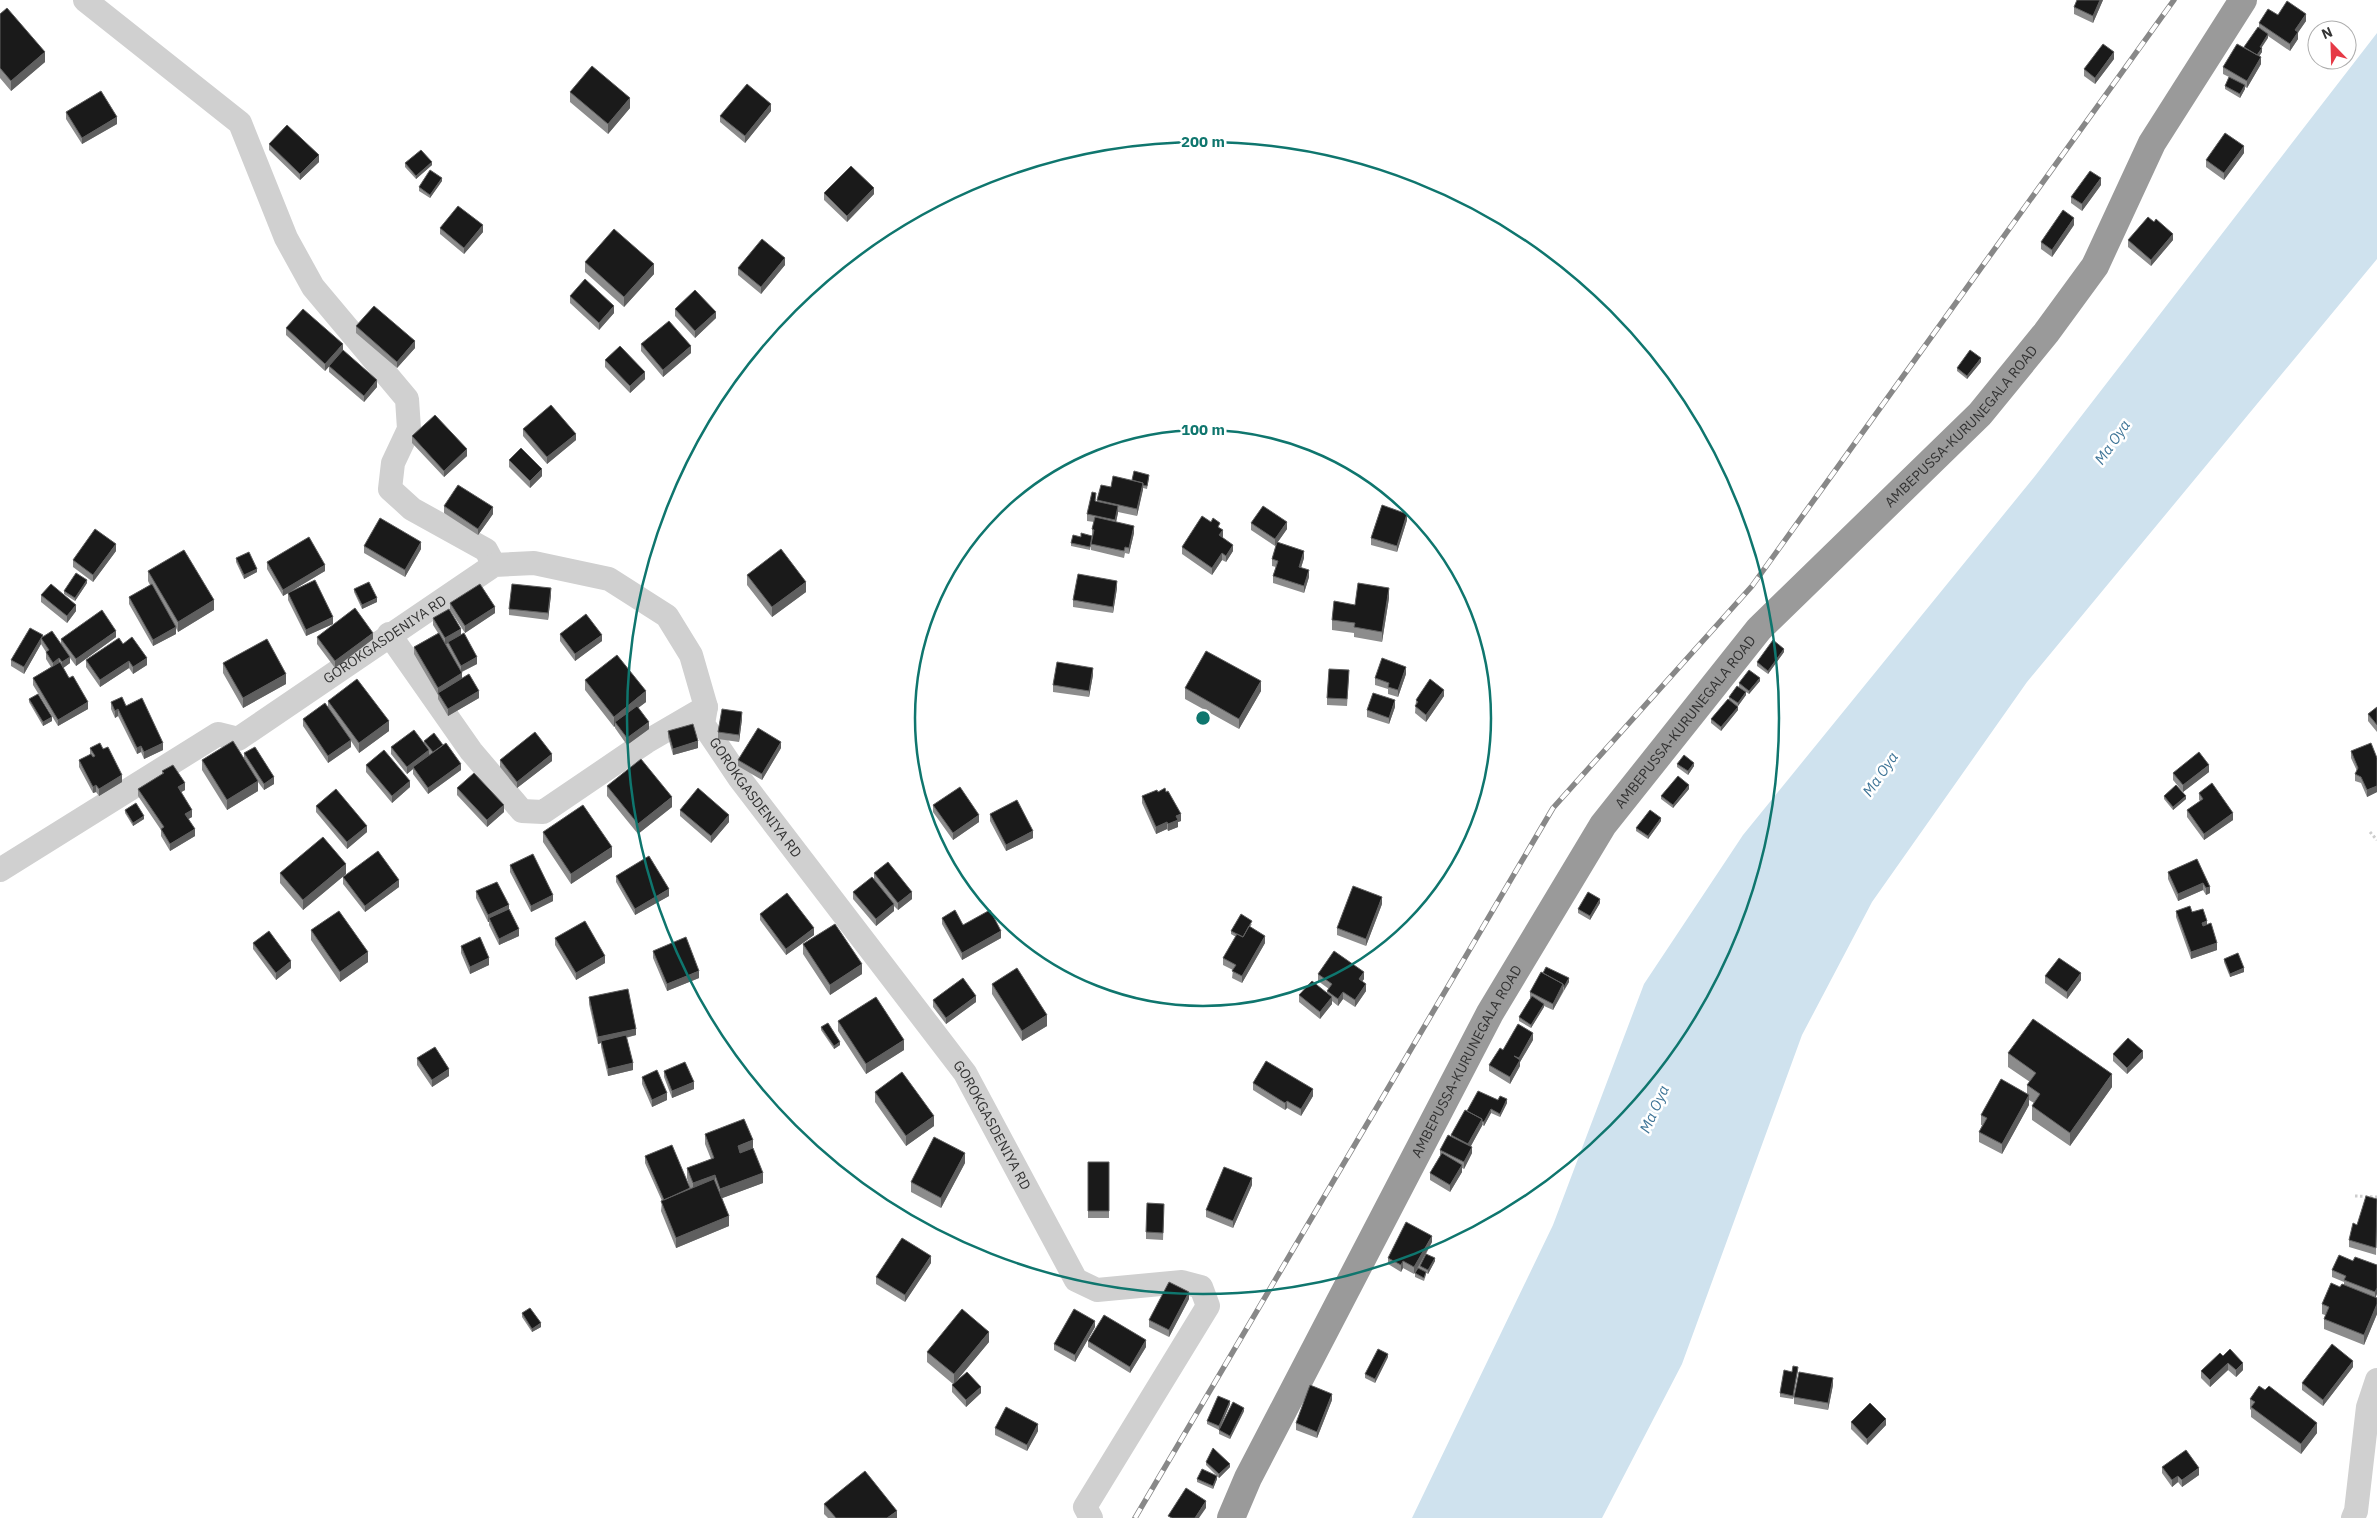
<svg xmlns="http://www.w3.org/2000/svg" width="2377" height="1518" viewBox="0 0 2377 1518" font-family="'IBM Plex Sans',sans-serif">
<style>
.water{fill:#cfe2ee}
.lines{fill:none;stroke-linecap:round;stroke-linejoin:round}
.path{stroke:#cdcdcd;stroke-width:3;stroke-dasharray:2.5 2.5;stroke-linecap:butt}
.minor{stroke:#d0d0d0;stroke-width:24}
.highway{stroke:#9a9a9a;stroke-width:28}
.rail-casing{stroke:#888;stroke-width:5.5}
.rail{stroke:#fff;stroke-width:4;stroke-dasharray:11;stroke-linecap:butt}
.wall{fill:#8c8c8c}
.shaded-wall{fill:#5f5f5f}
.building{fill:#1a1a1a;stroke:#5f5f5f}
.ring{fill:none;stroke:#0f766e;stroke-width:2.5}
.labels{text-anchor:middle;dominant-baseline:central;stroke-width:5;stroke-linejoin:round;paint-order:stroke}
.street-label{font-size:14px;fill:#333;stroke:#fff}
.water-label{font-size:15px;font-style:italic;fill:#3f7597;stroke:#fff}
.centre{fill:#0f766e;stroke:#fff;stroke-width:2.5}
.ring-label{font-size:15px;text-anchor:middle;font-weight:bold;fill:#0f766e;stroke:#fff;stroke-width:5;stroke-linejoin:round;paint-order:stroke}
</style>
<rect width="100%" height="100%" fill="#fff"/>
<path class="water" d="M2377 33V259L2027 682 1872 902 1802 1035 1682 1364 1602 1518H1412L1553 1225 1644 984 1743 835 2035 476Z"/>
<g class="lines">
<path class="path" d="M2370 832 2377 840
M2355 1196 2377 1197"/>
<g class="minor">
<path d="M85 0 240 123 286 238 313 287 407 399 409 429 393 463 390 489 412 509 486 550 494 565"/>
<path d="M389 634 471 751 522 811 543 812 646 742 706 707"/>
<path id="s1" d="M0 870 218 734 238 739 494 565 534 563 609 579 667 616 691 655 706 707 703 724 740 779 965 1073 1076 1280 1097 1290 1182 1282 1201 1287 1208 1306 1085 1507 1091 1518"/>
<path d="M2353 1518 2356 1511 2368 1407 2377 1380"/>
</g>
<path class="highway" id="s2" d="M1231 1518 1248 1478 1490 1013 1603 825 1759 629 1980 414 2046 333 2095 266 2152 143 2243 0"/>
<g class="rail-casing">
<path id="rail" d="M1135 1518 1553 808 1752 586 2174 0"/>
</g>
<use href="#rail" class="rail"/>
</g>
<path class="wall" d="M2103 0 2093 23 2074 14V7Z
M0 14 45 62 11 91 0 78Z
M2278 15 2306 21 2298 32V39L2290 51 2268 36 2261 48 2262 52 2259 56 2261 64 2247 88 2245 87V89L2240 98 2225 89V86L2229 77 2223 74V67L2244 47 2259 27V23Z
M2114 59 2095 84 2084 76V69Z
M570 92 630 108 608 134 570 102Z
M771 111 745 143 720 122V116Z
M66 112 117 124 82 144 66 119Z
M269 144 319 162 300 180 269 150Z
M2244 153 2224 180 2206 167V160Z
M405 163 432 165 416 179 405 167Z
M442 181 430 198 419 191V187Z
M2101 185 2082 211 2071 203V197Z
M824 193 874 194 847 222 824 200Z
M2154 222 2173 240 2151 266 2128 247V240Z
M2074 225 2052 257 2041 249V242Z
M440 228 483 232 464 254 440 234Z
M585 262 654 274 624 307 585 272Z
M785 265 761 294 738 275V268Z
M570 296 614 313 599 330 570 303Z
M675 309 716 318 695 338 675 316Z
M356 326 415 348 397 368 356 333Z
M286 328 343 351 377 387 364 402 329 372V366L331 364 325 371 286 335Z
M641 344 691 353 663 377 641 351Z
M605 360 645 379 630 393 605 367Z
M1981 362 1967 379 1957 371V368Z
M523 429 576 440 547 464 523 436Z
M412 436 467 456 444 477 412 443Z
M509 460 542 476 530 488 509 467Z
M1149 478 1147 489 1143 488 1137 516 1118 512 1116 522 1134 533 1129 554 1125 553 1124 558 1091 550V545L1090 550 1071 546V543L1081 537 1092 536V529L1094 522 1087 521V514L1096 500V502H1097V500L1111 487 1132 480Z
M444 506 493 514 478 535 444 513Z
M1407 520 1397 552 1371 545V538Z
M1251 523 1287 529 1277 543 1304 558 1301 568 1309 577 1304 593 1273 583V576L1276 567 1272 566V559L1277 543 1275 546 1251 530Z
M1220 528 1223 537H1222L1233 551 1226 562 1222 560 1212 575 1182 554V547Z
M364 546 421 549 405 577 364 553Z
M116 551 93 582 73 567V560Z
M236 558 257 572 244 579 236 562Z
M267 562 325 571 283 596 267 569Z
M148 571 214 610 178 632 176 628V634L153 646 129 604V597L150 585 148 581Z
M747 575 806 592 772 617 747 585Z
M87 583 75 601 64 594V591Z
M1117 588 1113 613 1073 607V600Z
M354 589 377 602 362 609 354 592Z
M288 593 333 624 306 636 288 600Z
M41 595 76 611 67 623 41 602Z
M551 595 548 620 509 615V609Z
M1389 598 1382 642 1354 637V633L1332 630V620Z
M450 603 495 613 465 633 450 610Z
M433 618 461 635 477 664 462 672V678L479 698 448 716 438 699V695L414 654V647L438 633 433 625Z
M560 634 602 641 575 661 560 641Z
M43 637 61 644V639L116 637 76 666 70 658V663L63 668 88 709 58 726 33 685V678L51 667 46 659V652L41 644 24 674 11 666V660Z
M317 637 373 639 335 668 317 644Z
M123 644 147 665 133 674 129 668 100 687 86 667V660Z
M1784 652 1768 674 1757 666V662Z
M223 663 286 684 243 708 223 673Z
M1406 674 1398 697 1388 694V689L1375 685V678Z
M1093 675 1089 697 1053 692V685Z
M1349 677 1347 706 1327 705V698Z
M585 680 646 702 638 708 649 729 627 745 615 728V726L614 727 585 690Z
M1760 681 1749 694 1739 687V683Z
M1185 688 1261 691 1239 729 1185 699Z
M1746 695 1738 706V710L1721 731 1711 723V719L1729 699V697Z
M1444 696 1426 722 1415 713 1416 700Z
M29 699 52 721 43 726 29 702Z
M328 701 389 731 359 753 351 741V747L328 763 303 726V719L328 707Z
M111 702 126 706 163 750 144 759 141 752 137 754 118 716 115 718 111 709Z
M1395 707 1389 724 1367 717V710Z
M2377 707V732L2368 721V714Z
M742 719 739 742 718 739V732Z
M668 731 698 748 673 755 668 737Z
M424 741 443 745 461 770 428 794 413 774V769L407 774 391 754V747L424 744Z
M90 748 103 749 122 782 99 796 96 792 93 793 79 767V760L90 755Z
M781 748 762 780 738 766V760Z
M2351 751 2377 758V792L2367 797 2361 783 2355 781V774L2357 771 2351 758Z
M244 753 274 784 264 790 258 782V791L227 810 202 770V760L244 759Z
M500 760 552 761 517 788 500 767Z
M1677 764 1694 766 1688 775 1677 767Z
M366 765 410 787 392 803 366 772Z
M162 771 185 790 181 792 192 817 188 819 195 836 170 851 161 836V830L138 796V789L162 774Z
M2209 772 2183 792 2173 780V773Z
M607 786 672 807 638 834 607 796Z
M457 788 504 812 487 827 457 795Z
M1689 789 1673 808 1661 799V796Z
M1158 792 1181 821 1178 822V827L1168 831 1167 829 1156 834 1142 803V796Z
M2199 793 2233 820 2204 840 2187 817V810L2200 801 2199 800Z
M2164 796 2186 799 2173 810 2164 799Z
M933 805 979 822 953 840 933 812Z
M316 806 367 832 347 849 316 812Z
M125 810 144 819 133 826 125 813Z
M680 810 729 822 711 843 680 816Z
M990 814 1033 838 1006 851 990 821Z
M1661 821 1648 839 1636 831V828Z
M543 832 612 857 571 884 543 842Z
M2197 859 2210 893 2206 895 2203 890 2178 901 2168 879V872Z
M510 865 553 901 531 912 510 872Z
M280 873 346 874 303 910 280 883Z
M874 873 912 899 898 910 894 906V911L876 926 853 899V892L874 879Z
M616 876 669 896 635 915 616 882Z
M343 877 399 887 365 912 343 884Z
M476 891 509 909 519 936 499 945 489 925V922H488L476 898Z
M1600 903 1590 920 1578 913V909Z
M1382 904 1366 946 1337 935V928Z
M2176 911 2192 912 2207 925 2217 950 2191 959 2176 917Z
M760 914 814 935 786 955 760 920Z
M942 918 963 925 1001 938 962 960 942 924Z
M1252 924 1250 927 1265 943 1242 983 1232 978 1233 970 1223 965V958L1236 937 1231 934V931Z
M311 930 368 962 340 982 311 940Z
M555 938 605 963 576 980 555 945Z
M253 943 291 968 276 980 253 949Z
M803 944 862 974 830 995 803 954Z
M461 946 489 965 470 974 461 953Z
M653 951 699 978 667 991 653 958Z
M2224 959 2244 972 2230 977 2224 962Z
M1318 974 1364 979 1362 981 1366 991 1355 1007 1343 999 1338 1006 1332 1001V1004L1320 1019 1299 1002V995L1327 993V991L1329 989 1318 981Z
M2045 976 2081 980 2067 999 2045 983Z
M1569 982 1553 1010 1544 1006V1007L1531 1028 1519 1021V1017L1530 999V992Z
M992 984 1047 1026 1022 1041 992 994Z
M589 997 636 1035 626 1038 633 1070 608 1076 601 1047V1043L598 1044 589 1004Z
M933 1000 976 1002 946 1024 933 1007Z
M838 1021 904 1050 866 1074 838 1031Z
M821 1027 840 1045 834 1049 821 1030Z
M1533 1040 1520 1062V1066L1510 1084 1489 1071V1065L1503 1050Z
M2008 1053 2112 1087 2070 1146 2032 1120V1106L2034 1103 2029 1100V1105L2002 1154 1979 1142V1132L1982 1125H1981V1115L2027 1094V1085L2030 1082 2008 1067Z
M2113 1054 2143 1058 2127 1074 2113 1061Z
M417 1058 449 1076 432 1087 417 1065Z
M664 1071 694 1089 672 1098 664 1077Z
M642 1077 667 1100 652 1107 642 1084Z
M1253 1083 1313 1096 1301 1116 1287 1108 1285 1110 1253 1090Z
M875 1092 934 1126 906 1146 875 1102Z
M1498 1100 1507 1103 1500 1117 1491 1113 1484 1126 1482 1125 1471 1146 1472 1153 1464 1169 1462 1168V1172L1450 1192 1430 1180V1173L1440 1156V1150L1451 1136V1135L1467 1111Z
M705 1134 753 1148 763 1183 722 1198 729 1226 676 1248 661 1211 662 1201 645 1163V1156L690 1189 687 1178V1168L711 1159 705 1144Z
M1088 1162H1109V1218H1088Z
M965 1163 941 1208 911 1192V1182Z
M1252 1185 1233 1228 1206 1217V1210Z
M2377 1199 2376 1255 2349 1247V1240L2357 1225Z
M1164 1211 1163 1240 1146 1239V1232Z
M1432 1242 1426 1254 1435 1261 1428 1274 1426 1273V1275L1424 1281 1415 1277V1273L1417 1269 1414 1274 1403 1268 1401 1272 1388 1264V1258Z
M2353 1261 2377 1265 2376 1298H2377V1314L2364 1345 2324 1329V1319L2325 1315 2322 1314V1304L2340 1287 2344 1285V1282L2332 1277V1270Z
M931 1263 905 1302 876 1284V1277Z
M1189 1299 1169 1337 1149 1327V1320Z
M522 1313 541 1327 532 1332 522 1317Z
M1095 1327 1075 1362 1054 1350V1344Z
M1088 1341 1146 1347 1130 1373 1088 1347Z
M989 1342 956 1381 981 1393 966 1407 952 1392V1385L953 1384 927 1362V1352Z
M2223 1356 2243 1370 2236 1377 2228 1370 2210 1387 2201 1378V1371Z
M1388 1357 1375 1383 1365 1378V1374Z
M2353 1367 2323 1406 2302 1390V1383Z
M1798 1371 1794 1394 1833 1385 1828 1410 1794 1404V1397L1793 1399 1780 1397V1393L1792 1372Z
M2250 1399 2317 1433 2301 1454 2251 1417V1410L2250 1409Z
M1332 1400 1317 1438 1296 1430V1423Z
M1230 1404 1219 1430 1207 1424V1421Z
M1244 1411 1230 1439 1219 1434V1430Z
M1851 1422 1886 1425 1867 1445 1851 1429Z
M995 1428 1038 1431 1027 1451 995 1435Z
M1206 1462 1230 1467 1219 1478 1217 1476V1479L1213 1489 1197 1482V1479L1217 1476 1206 1465Z
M2162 1467 2199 1475 2182 1487 2178 1482 2172 1487 2162 1473Z
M824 1504 897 1518H828L824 1514Z"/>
<path class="shaded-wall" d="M2100 0H2103L2093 23V16Z
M2306 14V21L2295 37V30Z
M2298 32V39L2290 51V44Z
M2268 34V38L2260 50V47Z
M2262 48V52L2256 61V57Z
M45 52V62L11 91V81Z
M2114 52V59L2095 84V78Z
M2261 57V64L2247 88V81Z
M2245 85V89L2240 98V94Z
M630 98V108L608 134V124Z
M771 104V111L745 143V136Z
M117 117V124L82 144V138Z
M2244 146V153L2224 180V173Z
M319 155V162L300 180V174Z
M432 162V165L416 179V176Z
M442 178V181L430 198V195Z
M2101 178V185L2082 211V204Z
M874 188V194L847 222V216Z
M2074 218V225L2052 257V250Z
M483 225V232L464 254V248Z
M2173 234V240L2151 266V260Z
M785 258V265L761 294V287Z
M654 264V274L624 307V297Z
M614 306V313L599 330V323Z
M716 312V318L695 338V331Z
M415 341V348L397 368V362Z
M343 344V351L325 371V364Z
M691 346V353L663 377V370Z
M1981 358V362L1967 379V376Z
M645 372V379L630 393V386Z
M377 380V387L364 402V396Z
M576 434V440L547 464V457Z
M467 449V456L444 477V471Z
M542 469V476L530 488V481Z
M1143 483V490L1137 516V509Z
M1118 506V513L1115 527V520Z
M493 507V514L478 535V529Z
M1407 514V520L1397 552V546Z
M1287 522V529L1275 546V539Z
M1134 526V533L1129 554V548Z
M1223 530V537L1219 542V535Z
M421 542V549L405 577V570Z
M116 544V551L93 582V575Z
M1233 545V551L1226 562V556Z
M1304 551V558L1299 574V567Z
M1222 553V560L1212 575V568Z
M325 565V571L283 596V590Z
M257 569V572L244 579V575Z
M1309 570V577L1304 593V586Z
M87 580V583L75 601V598Z
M1117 581V588L1113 613V607Z
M806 582V592L772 617V607Z
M551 588V595L548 620V613Z
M1389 588V598L1382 642V632Z
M377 598V602L362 609V605Z
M214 600V610L178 632V622Z
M76 605V611L67 623V616Z
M495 607V613L465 633V626Z
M333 617V624L306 636V630Z
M176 627V634L153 646V640Z
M461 629V635L445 645V638Z
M116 631V637L76 666V659Z
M373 633V639L335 668V661Z
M43 635V640L41 638V644L24 674V667Z
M602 635V641L575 661V654Z
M1784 649V652L1768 674V671Z
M70 657V663L62 669V662Z
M477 657V664L461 672V666Z
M59 658V665L53 669V663Z
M147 658V665L133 674V667Z
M129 661V668L100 687V680Z
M1406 667V674L1398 697V690Z
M1093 668V675L1089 697V691Z
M462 673V680L438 693V695V688Z
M286 674V684L243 708V698Z
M1760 678V681L1749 694V691Z
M1261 681V691L1239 729V719Z
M1444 690V696L1426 722V715Z
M479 691V698L448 716V709Z
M646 691V702L617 724 615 722V726L614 727V717Z
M1746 692V695L1738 706V703Z
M1395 700V707L1389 724V718Z
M88 702V709L58 726V720Z
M1738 707V710L1721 731V727Z
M118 709V716L115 718V711Z
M742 712V719L739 742V735Z
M52 717V721L43 726V722Z
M389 721V731L359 753V743Z
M649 722V729L627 745V738Z
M351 740V747L328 763V756Z
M698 741V748L673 755V749Z
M781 742V748L762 780V774Z
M163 743V750L144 759V752Z
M141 746V752L137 754V748Z
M429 750V757L413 767V769L407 774V767Z
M552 754V761L517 788V782Z
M1694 763V766L1688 775V771Z
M461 764V770L428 794V788Z
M2209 765V772L2183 792V785Z
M122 775V782L99 796V789Z
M274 777V784L264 790V784Z
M258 781V791L227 810V800Z
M410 781V787L392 803V796Z
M185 783V790L178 794V787Z
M96 785V792L93 793V787Z
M1689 785V789L1673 808V805Z
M2377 786V792L2367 797V790Z
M2186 796V799L2173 810V807Z
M672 797V807L638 834V824Z
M504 805V812L487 827V820Z
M192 810V817L185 821V814Z
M2233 813V820L2204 840V834Z
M1181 814V821L1178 822V827L1168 831V824L1176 816Z
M729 815V822L711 843V836Z
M979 815V822L953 840V833Z
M144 816V819L133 826V823Z
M1661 818V821L1648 839V836Z
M1167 822V829L1156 834V827Z
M367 826V832L347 849V842Z
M195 829V836L170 851V844Z
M1033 831V838L1006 851V845Z
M612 847V857L571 884V874Z
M346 864V874L303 910V900Z
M399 880V887L365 912V906Z
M2203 883V890L2178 901V894Z
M2210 887V893L2206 895V888Z
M669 889V896L635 915V909Z
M912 892V899L898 910V903Z
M553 895V901L531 912V906Z
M1382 897V904L1366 946V939Z
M1600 899V903L1590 920V916Z
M894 904V911L876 926V919Z
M509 905V912L489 918V922H488V915Z
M2207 921V928L2202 929V923Z
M814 928V935L786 955V949Z
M519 929V936L499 945V939Z
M1001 931V938L962 960V953Z
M1265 936V943L1242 983V976Z
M2217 943V950L2191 959V952Z
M368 952V962L340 982V972Z
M605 956V963L576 980V973Z
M489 958V965L470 974V967Z
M291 961V968L276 980V973Z
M862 964V974L830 995V985Z
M2244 968V972L2230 977V974Z
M699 971V978L667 991V984Z
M1364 972V979L1359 986V979Z
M2081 973V980L2067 999V992Z
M1569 978V982L1564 990V987Z
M1366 984V991L1355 1007V1000Z
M1563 984V991L1553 1010V1004Z
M1343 992V999L1338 1006V999Z
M976 996V1002L946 1024V1018Z
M1332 997V1004L1320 1019V1012Z
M1544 1004V1007L1531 1028V1025Z
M1047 1015V1026L1022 1041V1031Z
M636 1029V1035L602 1043 601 1041V1043L598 1044V1037Z
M1533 1033V1040L1520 1062V1066L1510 1084V1077L1519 1062V1058Z
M904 1040V1050L866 1074V1064Z
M840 1042V1045L834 1049V1046Z
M2143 1051V1058L2127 1074V1068Z
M633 1063V1070L608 1076V1069Z
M449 1069V1076L432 1087V1080Z
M2112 1074V1087L2070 1146V1133Z
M694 1082V1089L672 1098V1091Z
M1313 1089V1096L1301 1116V1109Z
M667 1093V1100L652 1107V1100Z
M2029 1095V1105L2002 1154V1144Z
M1507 1099V1103L1500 1117V1114Z
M1287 1101V1108L1285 1110V1103Z
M1491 1109V1113L1484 1126V1122Z
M934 1116V1126L906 1146V1136Z
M1482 1119V1126L1468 1151V1144Z
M753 1140V1150L738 1156V1146Z
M1472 1147V1153L1464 1169V1162Z
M965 1153V1163L941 1208V1198Z
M1462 1165V1172L1450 1192V1185Z
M763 1173V1183L720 1199V1189Z
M715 1175V1185L693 1193V1183Z
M1252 1178V1185L1233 1228V1221Z
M729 1216V1226L676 1248V1238Z
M1432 1236V1242L1414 1274V1267Z
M931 1256V1263L905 1302V1295Z
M1435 1258V1261L1428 1274V1270Z
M1403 1261V1268L1401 1272V1265Z
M2377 1288V1294L2375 1299V1292Z
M1189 1292V1299L1169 1337V1330Z
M2377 1304V1314L2364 1345V1335Z
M1095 1321V1327L1075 1362V1355Z
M541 1323V1327L532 1332V1329Z
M989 1332V1342L954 1384V1374Z
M1146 1340V1347L1130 1373V1367Z
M1388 1354V1357L1375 1383V1379Z
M2353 1361V1367L2323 1406V1400Z
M2228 1363V1370L2210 1387V1380Z
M2243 1363V1370L2236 1377V1370Z
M1833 1378V1385L1828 1410V1403Z
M981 1387V1393L966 1407V1400Z
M1332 1394V1400L1317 1438V1432Z
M1230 1401V1404L1219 1430V1426Z
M1244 1408V1411L1230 1439V1436Z
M1886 1419V1425L1867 1445V1439Z
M2317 1423V1433L2301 1454V1444Z
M1038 1424V1431L1027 1451V1445Z
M1230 1464V1467L1219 1478V1474Z
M2199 1468V1475L2182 1487V1480Z
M1217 1476V1479L1213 1489V1486Z
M2178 1476V1482L2172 1487V1480Z
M1206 1501V1508L1199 1518H1195Z
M897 1511V1518H887Z"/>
<path class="building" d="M2077 0H2100L2093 16 2074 7Z
M2287 1 2306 14 2295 30 2298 32 2290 44 2259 23 2268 9 2278 15Z
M7 8 45 52 11 81 0 68V14Z
M2258 27 2268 34 2260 47 2262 48 2257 55 2244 47Z
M2103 44 2114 52 2095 78 2084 69Z
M2237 44 2261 57 2247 81 2223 67Z
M592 66 630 98 608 124 570 92Z
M2229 77 2245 85 2240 94 2225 86Z
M747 84 771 104 745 136 720 116Z
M101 91 117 117 82 138 66 112Z
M287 125 319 155 300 174 269 144Z
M2225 133 2244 146 2224 173 2206 160Z
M421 150 432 162 416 176 405 163Z
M851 166 874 188 847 216 824 193Z
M430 170 442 178 430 195 419 187Z
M2090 171 2101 178 2082 204 2071 197Z
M458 206 483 225 464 248 440 228Z
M2063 210 2074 218 2052 250 2041 242Z
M2148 217 2154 222 2156 219 2173 234 2151 260 2128 240Z
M614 229 654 264 624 297 585 262Z
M762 239 785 258 761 287 738 268Z
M585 279 614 306 599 323 570 296Z
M695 290 716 312 695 331 675 309Z
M374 306 415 341 397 362 356 326Z
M303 309 343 344 325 364 286 328Z
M669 321 691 346 663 370 641 344Z
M620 346 645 372 630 386 605 360Z
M343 350 377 380 364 396 329 366Z
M1970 350 1981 358 1967 376 1957 368Z
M551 405 576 434 547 457 523 429Z
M435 415 467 449 444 471 412 436Z
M521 448 542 469 530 481 509 460Z
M1134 471 1149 475 1147 486 1143 485V483L1132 480Z
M1113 476 1143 483 1137 509 1097 500 1101 485 1111 487Z
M458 485 493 507 478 529 444 506Z
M1092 492 1096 493 1095 501 1118 506 1115 520 1087 514Z
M1382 505 1407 514 1397 546 1371 538Z
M1263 506 1287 522 1275 539 1251 523Z
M1202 516 1211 522 1213 518 1220 523 1218 527 1223 530 1219 535 1233 545 1226 556 1222 553 1212 568 1182 547Z
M1095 517 1134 526 1129 548 1125 547 1124 551 1091 544 1094 530 1092 529Z
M380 518 421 542 405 570 364 546Z
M95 529 116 544 93 575 73 560Z
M1081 533 1092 536 1090 547 1071 543 1073 535 1081 537Z
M309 537 325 565 283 590 267 562Z
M1277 542 1304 551 1299 567 1309 570 1304 586 1273 576 1278 561 1272 559Z
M781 549 806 582 772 607 747 575Z
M184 550 214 600 178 622 148 571Z
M249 552 257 569 244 575 236 558Z
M76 573 87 580 75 598 64 591Z
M1078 574 1117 581 1113 607 1073 600Z
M315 580 333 617 306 630 288 593Z
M369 582 377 598 362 605 354 589Z
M1358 583 1389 588 1382 632 1354 627 1355 623 1332 620 1334 601 1355 605Z
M51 584 76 605 67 616 41 595Z
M152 584 176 627 153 640 129 597Z
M480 584 495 607 465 626 450 603Z
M512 584 551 588 548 613 509 609Z
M355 608 373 633 335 661 317 637Z
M449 609 461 629 445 638 433 618Z
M102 610 116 631 76 659 61 639Z
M586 614 602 635 575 654 560 634Z
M30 628 43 635 24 667 11 660Z
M52 631 70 657 62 662 59 658 53 663 46 652 49 650 41 638Z
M439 633 462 673 438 688 414 647Z
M464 633 477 657 461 666 448 642Z
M132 637 147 658 133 667 129 661 100 680 86 660 119 638 123 644Z
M267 639 286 674 243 698 223 663Z
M1773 640 1784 649 1768 671 1757 662Z
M1206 651 1261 681 1239 719 1185 688Z
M617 655 646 691 614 717 585 680Z
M1382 658 1406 667 1398 690 1388 687 1389 683 1375 678Z
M60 662 69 678 73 676 88 702 58 720 33 678Z
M1057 662 1093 668 1089 691 1053 685Z
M1329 669 1349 670 1347 699 1327 698Z
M1749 670 1760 678 1749 691 1739 683Z
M469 674 479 691 448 709 438 693Z
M357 679 389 721 359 743 328 701Z
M1430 679 1444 690 1426 715 1415 706 1418 702 1416 700Z
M1737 686 1746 692 1738 703 1729 697Z
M1373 693 1395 700 1389 718 1367 710Z
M38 694 52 717 43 722 29 699Z
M122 697 126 706 142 698 163 743 144 752 141 746 137 748 118 709 115 711 111 702Z
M1728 699 1738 707 1721 727 1711 719Z
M325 703 351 740 328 756 303 719Z
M637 706 649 722 627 738 615 722Z
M2377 707V725L2368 714Z
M722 709 742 712 739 735 718 732Z
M693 724 698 741 673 749 668 731Z
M758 728 781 742 762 774 738 760Z
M414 730 429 750 407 767 391 747Z
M535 732 552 754 517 782 500 760Z
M434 733 443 745 433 752 424 741Z
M233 741 258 781 227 800 202 760Z
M100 743 103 749 108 747 122 775 99 789 96 785 93 787 79 760 91 754 93 757 95 756 90 748Z
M446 743 461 764 428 788 413 767Z
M2371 743 2377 758V786L2367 790 2361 777 2355 774 2358 768 2351 751Z
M255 747 274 777 264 784 244 753Z
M384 750 410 781 392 796 366 765Z
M2199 752 2209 765 2183 785 2173 773Z
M1684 755 1694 763 1688 771 1677 764Z
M641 759 672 797 638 824 607 786Z
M173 765 185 783 178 787 192 810 185 814 195 829 170 844 161 829 164 827 138 789 164 773 162 771Z
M474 773 504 805 487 820 457 788Z
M1678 776 1689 785 1673 805 1661 796Z
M2212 783 2233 813 2204 834 2187 810 2203 799 2199 793Z
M2176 785 2186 796 2173 807 2164 796Z
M960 787 979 815 953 833 933 805Z
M698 788 729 815 711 836 680 810Z
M1165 788 1166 792 1168 791 1181 814 1176 816 1178 820 1168 824 1167 822 1156 827 1142 796 1157 790 1158 792Z
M336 789 367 826 347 842 316 806Z
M1017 800 1033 831 1006 845 990 814Z
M136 803 144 816 133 823 125 810Z
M583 805 612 847 571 874 543 832Z
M1650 810 1661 818 1648 836 1636 828Z
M323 837 346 864 303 900 280 873Z
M378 851 399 880 365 906 343 877Z
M533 854 553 895 531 906 510 865Z
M649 856 669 889 635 909 616 876Z
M2197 859 2210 887 2206 888 2203 883 2178 894 2168 872Z
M888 862 912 892 898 903 874 873Z
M872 877 894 904 876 919 853 892Z
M497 882 509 905 488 915 476 891Z
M1353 886 1382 897 1366 939 1337 928Z
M1588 892 1600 899 1590 916 1578 909Z
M787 893 814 928 786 949 760 914Z
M2190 906 2192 912 2203 909 2207 921 2202 923 2203 926 2211 923 2217 943 2191 952 2176 911Z
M509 909 519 929 499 939 489 918Z
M955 910 963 925 990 910 1001 931 962 953 942 918Z
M339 911 368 952 340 972 311 930Z
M1241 914 1252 921 1243 937 1231 931Z
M585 921 605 956 576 973 555 938Z
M835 924 862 964 830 985 803 944Z
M1249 926 1265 936 1242 976 1232 971 1236 965 1223 958 1237 934 1243 937Z
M269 931 291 961 276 973 253 943Z
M480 937 489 958 470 967 461 946Z
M686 937 699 971 667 984 653 951Z
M1334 951 1364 972 1359 979 1366 984 1355 1000 1343 992 1338 999 1327 991 1332 984 1318 974Z
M2238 953 2244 968 2230 974 2224 959Z
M2059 958 2081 973 2067 992 2045 976Z
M1546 967 1569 978 1564 987 1563 984 1543 973Z
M1017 968 1047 1015 1022 1031 992 984Z
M1541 972 1563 984 1553 1004 1530 992Z
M963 978 976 996 946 1018 933 1000Z
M1312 981 1332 997 1320 1012 1299 995Z
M628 989 636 1029 598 1037 589 997Z
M1532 996 1544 1004 1531 1025 1519 1017Z
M876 997 904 1040 866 1064 838 1021Z
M2033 1019 2112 1074 2070 1133 2032 1106 2040 1094 2027 1085 2036 1073 2008 1053Z
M828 1023 840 1042 834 1046 821 1027Z
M1518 1024 1533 1033 1519 1058 1514 1056 1520 1060 1510 1077 1489 1065 1500 1048 1503 1050Z
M626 1035 633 1063 608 1069 601 1041Z
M2128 1038 2143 1051 2127 1068 2113 1054Z
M435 1047 449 1069 432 1080 417 1058Z
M1266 1061 1313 1089 1301 1109 1287 1101 1285 1103 1253 1083Z
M685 1062 694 1082 672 1091 664 1071Z
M657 1070 667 1093 652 1100 642 1077Z
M902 1072 934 1116 906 1136 875 1092Z
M2001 1079 2029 1095 2002 1144 1979 1132 1987 1118 1981 1115Z
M1478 1091 1498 1100 1500 1096 1507 1099 1500 1114 1491 1109 1484 1122 1482 1121V1119L1467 1111Z
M1465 1110 1482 1119 1468 1144 1451 1135Z
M744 1119 753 1140 738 1146 740 1153 753 1148 763 1173 720 1189 715 1175 693 1183 687 1168 714 1158 705 1134Z
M1448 1135 1472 1147 1464 1162 1440 1150Z
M934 1137 965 1153 941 1198 911 1182Z
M672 1145 690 1188 664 1200 645 1156Z
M1442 1153 1462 1165 1450 1185 1430 1173Z
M1088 1162H1109V1211H1088Z
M1224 1167 1252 1178 1233 1221 1206 1210Z
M714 1179 729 1216 676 1238 661 1201Z
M2366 1196 2377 1199 2376 1248 2349 1240 2353 1223 2357 1225Z
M1147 1203 1164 1204 1163 1233 1146 1232Z
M1406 1222 1432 1236 1414 1267 1403 1261 1401 1265 1388 1258Z
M902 1238 931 1256 905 1295 876 1277Z
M1426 1254 1435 1258 1428 1270 1420 1266Z
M2339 1255 2353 1261 2355 1257 2377 1265V1288L2375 1292 2344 1280 2346 1276 2332 1270Z
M1418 1268 1426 1272 1424 1278 1415 1273Z
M1169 1282 1189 1292 1169 1330 1149 1320Z
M2331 1283 2340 1287 2342 1284 2377 1298V1304L2364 1335 2324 1319 2329 1307 2322 1304Z
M530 1308 541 1323 532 1329 522 1313Z
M962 1309 989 1332 954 1374 927 1352Z
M1074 1309 1095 1321 1075 1355 1054 1344Z
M1104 1315 1146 1340 1130 1367 1088 1341Z
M2332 1344 2353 1361 2323 1400 2302 1383Z
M1378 1349 1388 1354 1375 1379 1365 1374Z
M2230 1349 2243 1363 2236 1370 2228 1363 2210 1380 2201 1371 2220 1353 2223 1356Z
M1793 1366 1798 1367 1793 1396 1780 1393 1784 1370 1792 1372Z
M967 1372 981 1387 966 1400 952 1385Z
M1799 1372 1833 1378 1828 1403 1794 1397Z
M1310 1385 1332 1394 1317 1432 1296 1423Z
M2259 1386 2265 1390 2269 1386 2317 1423 2301 1444 2251 1407 2255 1402 2250 1399Z
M1218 1396 1230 1401 1219 1426 1207 1421Z
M1233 1402 1244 1408 1230 1436 1219 1430Z
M1870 1403 1886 1419 1867 1439 1851 1422Z
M1006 1407 1038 1424 1027 1445 995 1428Z
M1213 1448 1230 1464 1219 1474 1206 1462Z
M2186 1450 2199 1468 2182 1480 2178 1476 2172 1480 2162 1467Z
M1202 1469 1217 1476 1213 1486 1197 1479Z
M865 1471 897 1511 887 1518H836L824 1504Z
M1186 1488 1206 1501 1195 1518H1172L1168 1516Z"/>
<g class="ring">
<circle cx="1203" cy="718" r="288"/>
<circle cx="1203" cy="718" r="576"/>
</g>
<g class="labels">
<g class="street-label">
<text stroke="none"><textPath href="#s2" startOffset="1324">AMBEPUSSA-KURUNEGALA ROAD</textPath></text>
<text stroke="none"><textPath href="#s1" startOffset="455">GOROKGASDENIYA RD</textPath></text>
<text stroke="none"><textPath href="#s2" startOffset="919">AMBEPUSSA-KURUNEGALA ROAD</textPath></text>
<text stroke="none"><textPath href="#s1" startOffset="980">GOROKGASDENIYA RD</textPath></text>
<text stroke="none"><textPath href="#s2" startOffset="514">AMBEPUSSA-KURUNEGALA ROAD</textPath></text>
<text stroke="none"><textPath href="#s1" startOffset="1385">GOROKGASDENIYA RD</textPath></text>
</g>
<g class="water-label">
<text transform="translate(2112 442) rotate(-55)">Ma Oya</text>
<text transform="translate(1880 774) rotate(-55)">Ma Oya</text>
<text transform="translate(1654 1109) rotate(-66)">Ma Oya</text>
</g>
</g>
<circle cx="1203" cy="718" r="8" class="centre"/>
<g class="ring-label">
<text x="1203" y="147">200 m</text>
<text x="1203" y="435">100 m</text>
</g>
<g transform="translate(2332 45) rotate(337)"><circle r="24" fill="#ffffff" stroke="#adadad"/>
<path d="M0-4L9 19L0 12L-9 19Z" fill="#e63946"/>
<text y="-8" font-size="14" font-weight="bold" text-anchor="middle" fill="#333333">N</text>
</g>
</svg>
